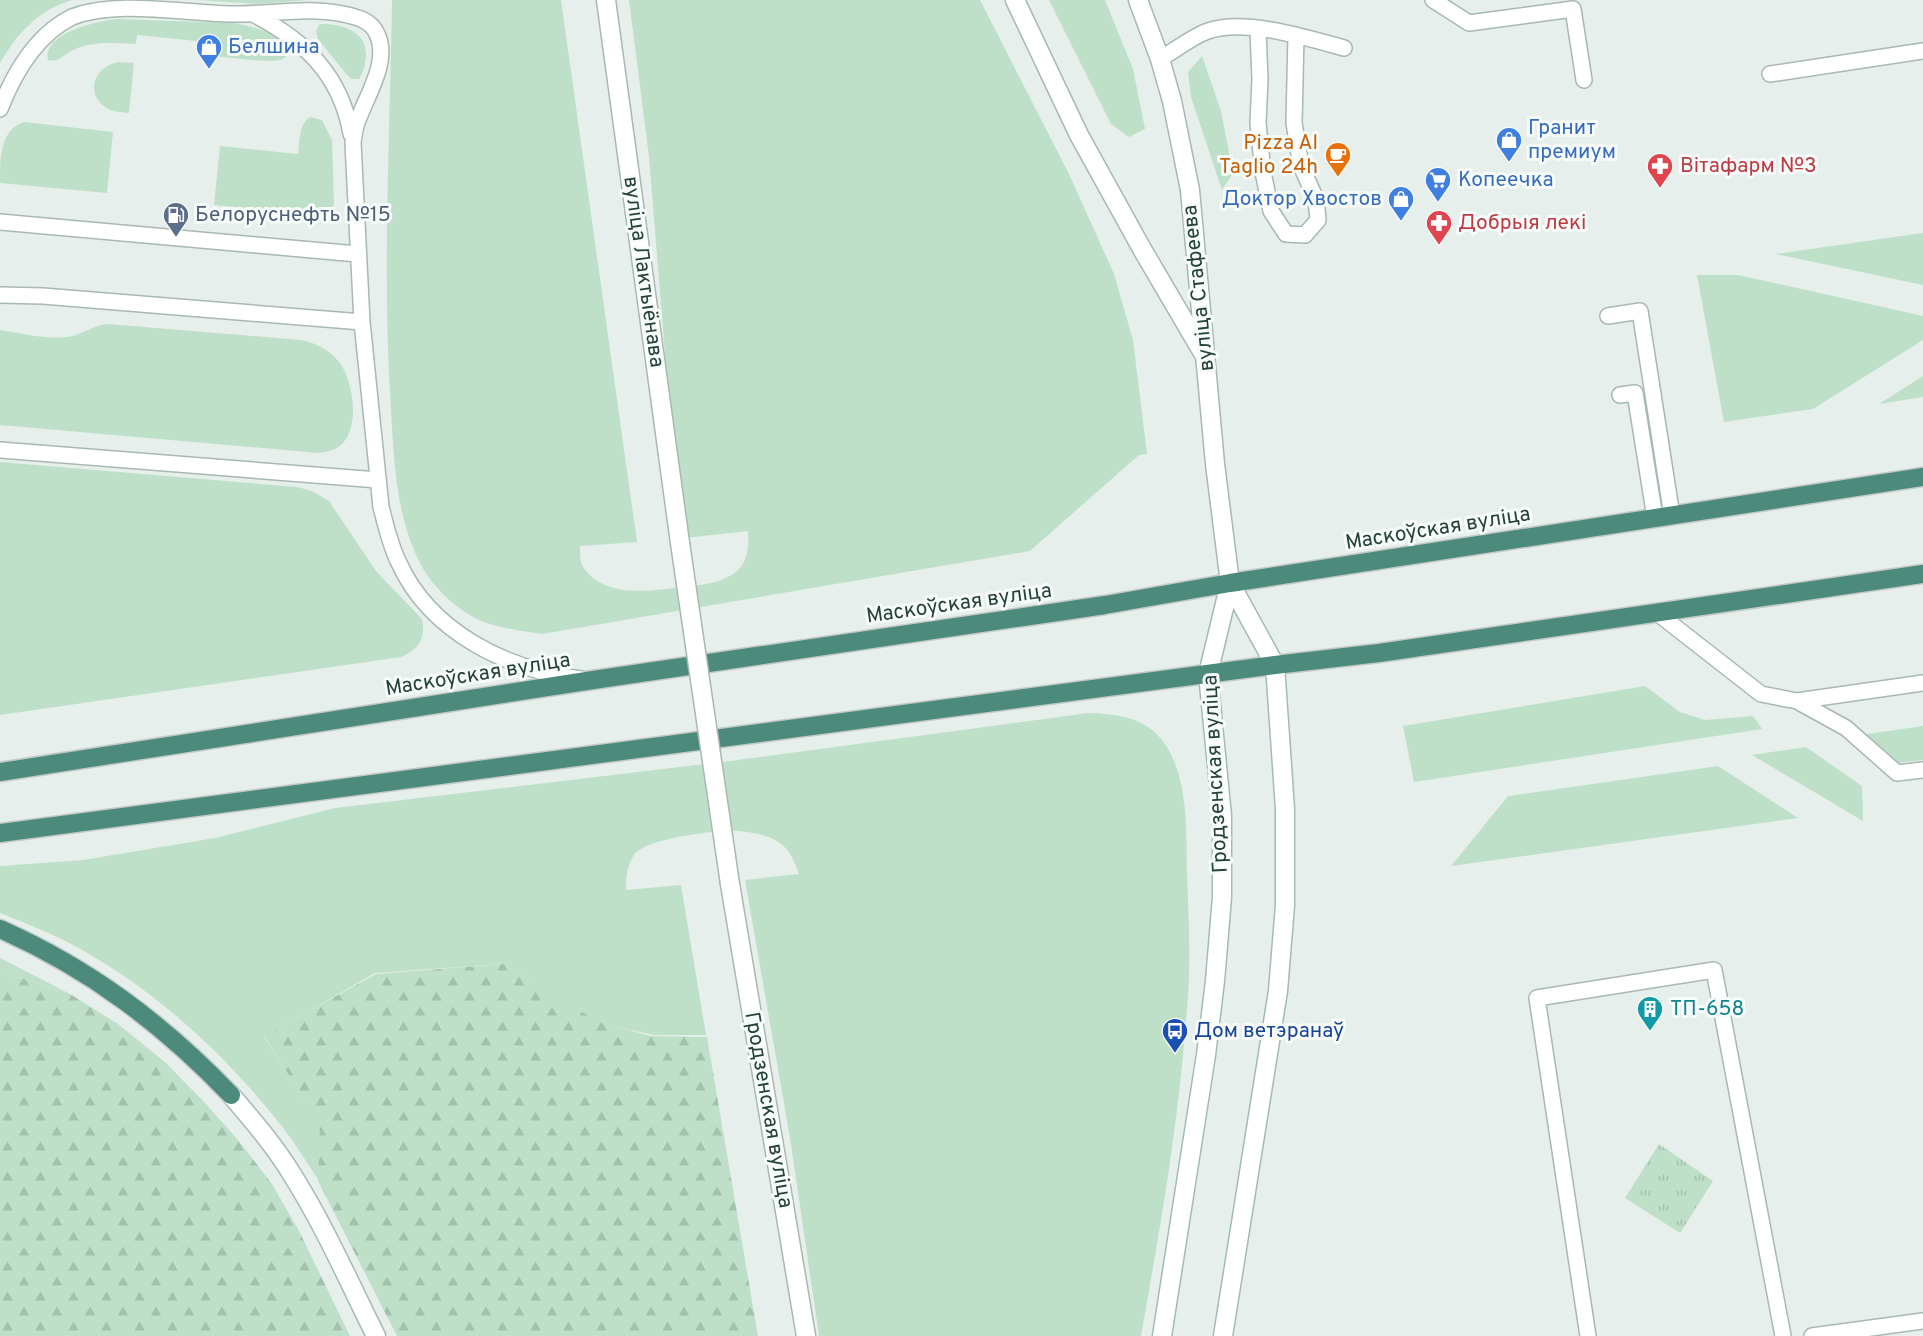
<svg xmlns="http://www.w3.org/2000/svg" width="1923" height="1336" viewBox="0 0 1923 1336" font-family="Overpass,sans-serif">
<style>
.green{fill:#bfe0c8}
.forest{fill:url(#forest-firs)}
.park{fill:url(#park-tufts)}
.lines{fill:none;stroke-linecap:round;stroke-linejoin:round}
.service-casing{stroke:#a8b8b2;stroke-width:18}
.tertiary-casing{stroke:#a8b8b2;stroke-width:21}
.secondary-casing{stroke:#a4bbb3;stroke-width:21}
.trunk-casing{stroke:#c2cac8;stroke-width:21}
.service{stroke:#fff;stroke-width:15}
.tertiary{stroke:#fff;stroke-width:18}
.secondary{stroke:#fff;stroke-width:18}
.trunk{stroke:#4c8a7c;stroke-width:18}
.tertiary-bridge-casing{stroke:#a8b8b2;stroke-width:21;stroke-linecap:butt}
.tertiary-bridge{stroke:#fff;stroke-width:18}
.labels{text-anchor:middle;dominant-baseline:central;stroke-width:6;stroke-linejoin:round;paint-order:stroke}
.shop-label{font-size:21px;fill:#366cbe;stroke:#f7fbf9;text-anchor:start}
.food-label{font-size:21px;fill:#c56008;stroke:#f7fbf9;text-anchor:end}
.health-label{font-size:21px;fill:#be3a42;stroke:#f7fbf9;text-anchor:start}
.service-label{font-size:21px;fill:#4e5e75;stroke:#f7fbf9;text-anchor:start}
.street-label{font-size:21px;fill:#24423a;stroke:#f7fbf9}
.culture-label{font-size:21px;fill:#0d838f;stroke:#f7fbf9;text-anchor:start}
.transit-label{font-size:21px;fill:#164399;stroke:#f7fbf9;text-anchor:start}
</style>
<defs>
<pattern id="forest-firs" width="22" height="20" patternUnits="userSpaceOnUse" patternTransform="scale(1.5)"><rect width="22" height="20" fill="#bfe0c8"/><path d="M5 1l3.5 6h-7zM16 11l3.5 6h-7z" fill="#a4c1ad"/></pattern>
<pattern id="park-tufts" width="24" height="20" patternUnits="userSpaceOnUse" patternTransform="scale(1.5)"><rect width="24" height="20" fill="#bfe0c8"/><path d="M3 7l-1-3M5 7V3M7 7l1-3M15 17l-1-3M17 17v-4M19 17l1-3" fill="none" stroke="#a4c1ad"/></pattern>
</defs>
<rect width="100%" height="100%" fill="#e6efeb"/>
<path class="green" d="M0 0H72C38 10 17 34 0 63Z
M196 0H309L258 4Z
M392 0H561L637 542 580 546C580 552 580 560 582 565 602 599 650 591 681 587 700 585 723 584 738 570 748 561 749 543 748 531L685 538 669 403 649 157 629 0H980L1069 174 1114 274 1133 340 1147 454 1139 455 1030 551 542 634C523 631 503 629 484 622 459 612 434 589 421 565 396 518 394 461 391 410 382 274 390 136 392 0Z
M1049 0H1105L1133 69 1145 129 1129 137 1111 124Z
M117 19 234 23C252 27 279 31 287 51 286 55 287 56 283 59 274 64 227 57 215 56L216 43 137 35 136 44C115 43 93 41 73 50 64 54 59 63 48 60 42 33 98 21 117 19Z
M322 24C342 24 367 31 366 56 365 64 364 72 359 79H352L347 75 318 39 316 31 319 25Z
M1202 56 1221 111 1233 173 1222 190 1191 97 1188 72Z
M119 62 134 63 129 113C121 112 112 112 105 107 84 92 96 65 119 62Z
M310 117 322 120 332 140 334 204 331 210 322 215 214 205 220 146 298 154C300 141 298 125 310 117Z
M24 122 113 132 107 193 0 183C0 157 0 130 24 122Z
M1923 233V285L1776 254Z
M1697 275H1738L1923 316V340L1813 409 1724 422Z
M108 324 301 340C316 343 330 350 340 363 353 382 360 424 343 443 336 450 328 452 318 453L0 425V330C21 333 46 340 67 337 82 335 93 325 108 324Z
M1923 376V397L1879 404Z
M0 462 297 487 312 491 329 501 376 571 422 619C426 639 419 649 401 657L0 715Z
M1645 686 1680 712 1705 720 1753 716 1762 729 1414 782 1403 726Z
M1089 713C1116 714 1144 717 1162 740 1189 775 1186 830 1187 872 1188 905 1190 939 1189 972 1189 991 1187 1011 1185 1031 1177 1134 1159 1234 1141 1336H819L790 1138 745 880 799 874C794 862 791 851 780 843 770 835 753 833 740 831 721 829 645 838 634 855 627 865 626 878 626 890L681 885 706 1035H654L595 1022 503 964 375 973 264 1037 320 1122V1182C308 1165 297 1146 284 1129 227 1056 157 991 75 946 51 933 25 923 0 913V866L83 860 215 838 335 808 730 761Z
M1923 726V760L1896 763 1861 735Z
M1806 747 1862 786 1863 821 1752 755Z
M1718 766 1798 818 1451 866 1508 796Z
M0 958 70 994 28 980 0 973Z"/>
<path class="forest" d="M503 964 599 1022 651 1036 707 1037 758 1336H397L318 1181 320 1124 264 1036 376 974Z
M0 973 28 980 70 994 118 1024 165 1062 205 1103 238 1140 272 1184 299 1231 350 1336H0Z"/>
<path class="park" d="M1659 1144 1713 1181 1680 1233 1625 1198Z"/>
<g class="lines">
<g class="service-casing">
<path id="service" d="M1433 0 1469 23 1573 9 1584 80
M253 14C304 40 341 75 351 134
M1258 30 1260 79 1258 123 1263 172 1271 211 1286 234 1305 235 1318 220 1316 199 1301 166 1294 123 1296 35
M1160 59C1174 51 1193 36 1208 31 1244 18 1308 38 1344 48
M1770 74 1923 51
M0 109C14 73 36 35 72 17 117 0 181 13 230 14 268 15 306 6 343 14 357 17 371 20 377 34 390 61 367 95 358 120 355 127 354 135 353 143L362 322 381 507C386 526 390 545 399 563 431 633 508 670 581 679
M0 222 357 254
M0 295 43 296 362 322
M1608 316 1640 311 1672 516
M1620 395 1635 393 1655 518
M0 450 378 480
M1656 612 1761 694 1797 701 1923 683
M1797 701 1846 728 1897 773 1923 770
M1588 1336 1537 998 1714 970 1783 1336
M1812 1336 1923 1321"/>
</g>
<g class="tertiary-casing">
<path id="tertiary" d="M606 0 680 543
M1015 0 1079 135 1142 249 1203 353
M1138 0 1160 59 1172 101 1190 190 1215 464 1230 583
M730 884 806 1336"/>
</g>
<g class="secondary-casing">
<path id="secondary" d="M231 1095C253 1121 275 1146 293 1176 325 1227 349 1282 376 1336
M1162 1336 1206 1055 1215 981 1222 897V816L1208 674 1230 583
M1223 1336 1278 991 1285 905V809L1275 665 1230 583"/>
</g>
<g class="trunk-casing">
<path id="trunk" d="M0 772 593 680 1105 605 1230 583 1923 477
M0 833 1275 665 1379 653 1923 574
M0 929C90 969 163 1024 231 1095"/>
</g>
<use href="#service" class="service"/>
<use href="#tertiary" class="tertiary"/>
<use href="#secondary" class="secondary"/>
<use href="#trunk" class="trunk"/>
<g class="tertiary-bridge-casing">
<path id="tertiary-bridge" d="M680 543 730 884"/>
</g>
<use href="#tertiary-bridge" class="tertiary-bridge"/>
</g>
<defs>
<g id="shop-pin" transform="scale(1.35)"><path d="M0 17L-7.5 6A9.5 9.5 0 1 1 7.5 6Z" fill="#3f7fe0" stroke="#f7fbf9"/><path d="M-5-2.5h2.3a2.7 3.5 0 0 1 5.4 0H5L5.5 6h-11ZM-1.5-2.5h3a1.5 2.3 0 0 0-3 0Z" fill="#fff"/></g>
<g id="cafe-pin" transform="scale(1.35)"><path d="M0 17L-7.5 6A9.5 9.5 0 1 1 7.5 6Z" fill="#e8710a" stroke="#f7fbf9"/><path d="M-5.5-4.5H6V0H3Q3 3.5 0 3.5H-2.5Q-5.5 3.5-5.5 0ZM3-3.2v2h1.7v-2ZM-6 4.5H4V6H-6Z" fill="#fff"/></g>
<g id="pharmacy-pin" transform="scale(1.35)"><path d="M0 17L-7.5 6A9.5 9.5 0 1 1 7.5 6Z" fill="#e0444e" stroke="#f7fbf9"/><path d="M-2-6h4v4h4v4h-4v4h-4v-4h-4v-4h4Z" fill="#fff"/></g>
<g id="supermarket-pin" transform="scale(1.35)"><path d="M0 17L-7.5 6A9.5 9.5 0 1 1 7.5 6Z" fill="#3f7fe0" stroke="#f7fbf9"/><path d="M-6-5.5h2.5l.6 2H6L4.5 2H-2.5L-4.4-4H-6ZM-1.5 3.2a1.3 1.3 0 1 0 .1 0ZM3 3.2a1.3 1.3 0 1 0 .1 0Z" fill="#fff"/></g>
<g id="fuel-pin" transform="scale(1.35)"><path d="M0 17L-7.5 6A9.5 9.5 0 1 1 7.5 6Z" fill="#5c6f8a" stroke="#f7fbf9"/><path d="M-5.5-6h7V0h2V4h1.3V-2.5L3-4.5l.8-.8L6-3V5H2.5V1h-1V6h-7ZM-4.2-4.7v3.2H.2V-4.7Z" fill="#fff"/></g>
<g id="building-pin" transform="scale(1.35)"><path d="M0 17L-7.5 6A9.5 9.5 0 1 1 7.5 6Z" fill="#0f9aa8" stroke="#f7fbf9"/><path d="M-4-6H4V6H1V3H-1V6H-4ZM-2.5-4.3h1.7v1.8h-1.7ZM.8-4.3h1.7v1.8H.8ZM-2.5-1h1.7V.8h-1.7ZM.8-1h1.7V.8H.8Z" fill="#fff"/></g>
<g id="bus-pin" transform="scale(1.35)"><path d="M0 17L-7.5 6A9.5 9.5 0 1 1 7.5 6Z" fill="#1a4fb4" stroke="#f7fbf9"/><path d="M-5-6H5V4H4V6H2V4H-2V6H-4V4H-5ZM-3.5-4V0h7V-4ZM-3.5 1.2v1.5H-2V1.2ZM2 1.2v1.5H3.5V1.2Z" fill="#fff"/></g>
</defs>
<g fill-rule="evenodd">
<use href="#shop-pin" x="209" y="47"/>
<use href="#shop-pin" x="1509" y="140"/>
<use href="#cafe-pin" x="1338" y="155"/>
<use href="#pharmacy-pin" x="1660" y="166"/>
<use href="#supermarket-pin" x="1438" y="180"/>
<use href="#shop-pin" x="1401" y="199"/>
<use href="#fuel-pin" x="176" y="215"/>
<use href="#pharmacy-pin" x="1439" y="223"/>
<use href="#building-pin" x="1650" y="1009"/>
<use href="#bus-pin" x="1175" y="1031"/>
</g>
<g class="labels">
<g class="shop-label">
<text x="228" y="47">Белшина</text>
<text x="1528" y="128">Гранит<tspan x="1528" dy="24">премиум</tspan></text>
<text x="1458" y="180">Копеечка</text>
<text x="1382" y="199" text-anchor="end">Доктор Хвостов</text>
</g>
<g class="food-label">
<text x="1318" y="143">Pizza Al<tspan x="1318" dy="24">Taglio 24h</tspan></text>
</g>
<g class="health-label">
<text x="1680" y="166">Вітафарм №3</text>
<text x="1458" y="223">Добрыя лекі</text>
</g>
<g class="service-label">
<text x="195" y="215">Белоруснефть №15</text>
</g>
<g class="street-label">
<text transform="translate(643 272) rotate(82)">вуліца Лактыёнава</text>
<text transform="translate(1199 288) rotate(-96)">вуліца Стафеева</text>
<text transform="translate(1438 529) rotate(-9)">Маскоўская вуліца</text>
<text transform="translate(959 604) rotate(-8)">Маскоўская вуліца</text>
<text transform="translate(478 675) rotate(-9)">Маскоўская вуліца</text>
<text transform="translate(1216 774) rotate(-93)">Гродзенская вуліца</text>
<text transform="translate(768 1110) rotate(80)">Гродзенская вуліца</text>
</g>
<g class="culture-label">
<text x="1670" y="1009">ТП-658</text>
</g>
<g class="transit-label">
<text x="1194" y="1031">Дом ветэранаў</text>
</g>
</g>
</svg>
